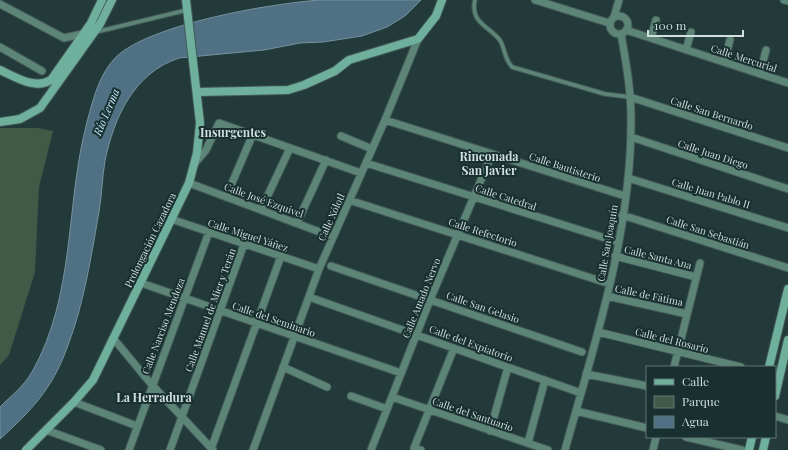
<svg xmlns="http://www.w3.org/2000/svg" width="788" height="450" viewBox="0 0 788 450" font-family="'Playfair Display',serif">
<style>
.green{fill:#3f5a46}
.water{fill:#4f7183;stroke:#76929e}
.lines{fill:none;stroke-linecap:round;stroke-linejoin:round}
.lane-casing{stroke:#425857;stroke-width:5.5}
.street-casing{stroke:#425857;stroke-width:9}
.secondary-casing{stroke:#425857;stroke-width:10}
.lane{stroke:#5c8477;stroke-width:3.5}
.street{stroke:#5c8477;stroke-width:7}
.secondary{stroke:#6fb09c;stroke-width:8}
.labels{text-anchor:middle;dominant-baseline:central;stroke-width:4;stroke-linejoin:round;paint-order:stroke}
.street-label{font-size:10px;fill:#d1dfde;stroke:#18302f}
.water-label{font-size:11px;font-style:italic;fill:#c5e9fe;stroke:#18302f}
.quarter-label{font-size:12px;font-weight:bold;fill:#d1dfde;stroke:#18302f}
</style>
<rect width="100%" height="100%" fill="#223a39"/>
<path class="green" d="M0 128H38L53 131 39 187 35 272 9 355 0 365Z"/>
<path class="water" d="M321 0H421L405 16 387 27 362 36 323 42 300 43 264 50 179 58C134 73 114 117 105 161 102 178 102 195 99 212 91 257 84 304 67 348 52 389 32 410 0 439V407C11 396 24 386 32 372 76 294 65 205 87 122 93 100 99 74 116 57 150 24 273 3 321 0Z"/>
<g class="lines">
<g class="lane-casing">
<path id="lane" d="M475 0C470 22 487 25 499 39 505 46 503 57 512 67L605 94 630 97
M96 32 187 10"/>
</g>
<g class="street-casing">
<path id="street" d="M535 0 609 23
M784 0 788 1
M0 4 64 38 87 33
M610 25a9 9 0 1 1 18 0a9 9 0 1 1-18 0Z
M614 17 619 0
M626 30 788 83
M651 38 656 20
M0 47 42 71
M686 50 691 32
M724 62 730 40
M760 74 766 50
M630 97 788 148
M385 120 625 196
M341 136 372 149
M631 137 788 189
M195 163 206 150 219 123 361 173
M366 163 618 242
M628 178 788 228
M189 183 333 237
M226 197 253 134
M349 200 610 284
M261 210 290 148
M622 215 788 268
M171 219 319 269
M297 223 326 160
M615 256 696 277
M331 266 582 352
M141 283 401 373
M607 296 687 314
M309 297 581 393
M598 332 741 367
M113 338 152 385 213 450
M283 367 327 387
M674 367 700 263
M586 374 647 386
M351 396 387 409
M392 397 548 450
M74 402 137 426
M576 411 647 428
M775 416 788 420
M46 430 101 450
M490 431 508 367
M686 437 742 450
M528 443 545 380
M211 449 281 256
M129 450 209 232
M170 450 244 244
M253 450 319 269 385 120 418 39
M371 450 430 300 492 154
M421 450 414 448 454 348
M565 450C595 342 632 231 631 118 631 90 626 62 621 34
M653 450 656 437"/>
</g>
<g class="secondary-casing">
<path id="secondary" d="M0 70C16 77 34 90 51 80L91 23 102 0
M197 92 288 90 304 85 335 71 349 60 418 39 436 16 442 0
M0 122 20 119 40 108 100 24 112 0
M769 367 788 289
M775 396 788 340
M26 450 74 402 93 380 189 183 197 153 200 123 186 0
M749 450 752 437
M763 450 766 437"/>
</g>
<use href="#lane" class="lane"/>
<use href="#street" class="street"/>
<use href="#secondary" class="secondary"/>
</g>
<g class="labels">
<g class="street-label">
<text transform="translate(744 58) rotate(18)">Calle Mercurial</text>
<text transform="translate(712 113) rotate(18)">Calle San Bernardo</text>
<text transform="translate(713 154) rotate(18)">Calle Juan Diego</text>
<text transform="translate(565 167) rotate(18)">Calle Bautisterio</text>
<text transform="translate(711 193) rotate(17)">Calle Juan Pablo II</text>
<text transform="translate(506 197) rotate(18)">Calle Catedral</text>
<text transform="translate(264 200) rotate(20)">Calle José Ezquivel</text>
<text transform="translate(331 217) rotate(-66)">Calle Xólotl</text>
<text transform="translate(483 232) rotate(18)">Calle Refectorio</text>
<text transform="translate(708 232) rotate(18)">Calle San Sebastián</text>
<text transform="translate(248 235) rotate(18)">Calle Miguel Yáñez</text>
<text transform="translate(150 240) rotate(-64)">Prolongación Cazadora</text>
<text transform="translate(607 243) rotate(-80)">Calle San Joaquín</text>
<text transform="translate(658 257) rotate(14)">Calle Santa Ana</text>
<text transform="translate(649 295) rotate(12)">Calle de Fátima</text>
<text transform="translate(421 298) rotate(-68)">Calle Amado Nervo</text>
<text transform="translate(483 307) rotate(19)">Calle San Gelasio</text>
<text transform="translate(210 310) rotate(-70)">Calle Manuel de Mier y Terán</text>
<text transform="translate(274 319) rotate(19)">Calle del Seminario</text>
<text transform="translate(163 326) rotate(-69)">Calle Narciso Mendoza</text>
<text transform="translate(672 340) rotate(14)">Calle del Rosario</text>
<text transform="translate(471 343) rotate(20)">Calle del Expiatorio</text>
<text transform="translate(473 414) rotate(19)">Calle del Santuario</text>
</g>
<g class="water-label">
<text transform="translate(106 112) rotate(-67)">Río Lerma</text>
</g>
<g class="quarter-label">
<text x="233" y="132">Insurgentes</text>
<text x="489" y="156">Rinconada<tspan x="489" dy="14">San Javier</tspan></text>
<text x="154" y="397">La Herradura</text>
</g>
</g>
<rect x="646" y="366" width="130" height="72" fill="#18302f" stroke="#627675"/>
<rect x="654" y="379" width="20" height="6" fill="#6fb09c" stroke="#627675"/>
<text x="682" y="386" font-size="12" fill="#d1dfde">Calle</text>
<rect x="654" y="396" width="20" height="12" fill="#3f5a46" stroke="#627675"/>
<text x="682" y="406" font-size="12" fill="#d1dfde">Parque</text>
<rect x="654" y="416" width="20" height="12" fill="#4f7183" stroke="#627675"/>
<text x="682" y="426" font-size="12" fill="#d1dfde">Agua</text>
<path d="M648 30v6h95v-6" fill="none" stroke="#d1dfde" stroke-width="2"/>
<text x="654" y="30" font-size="12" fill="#d1dfde" stroke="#18302f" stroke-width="3" paint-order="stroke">100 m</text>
</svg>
